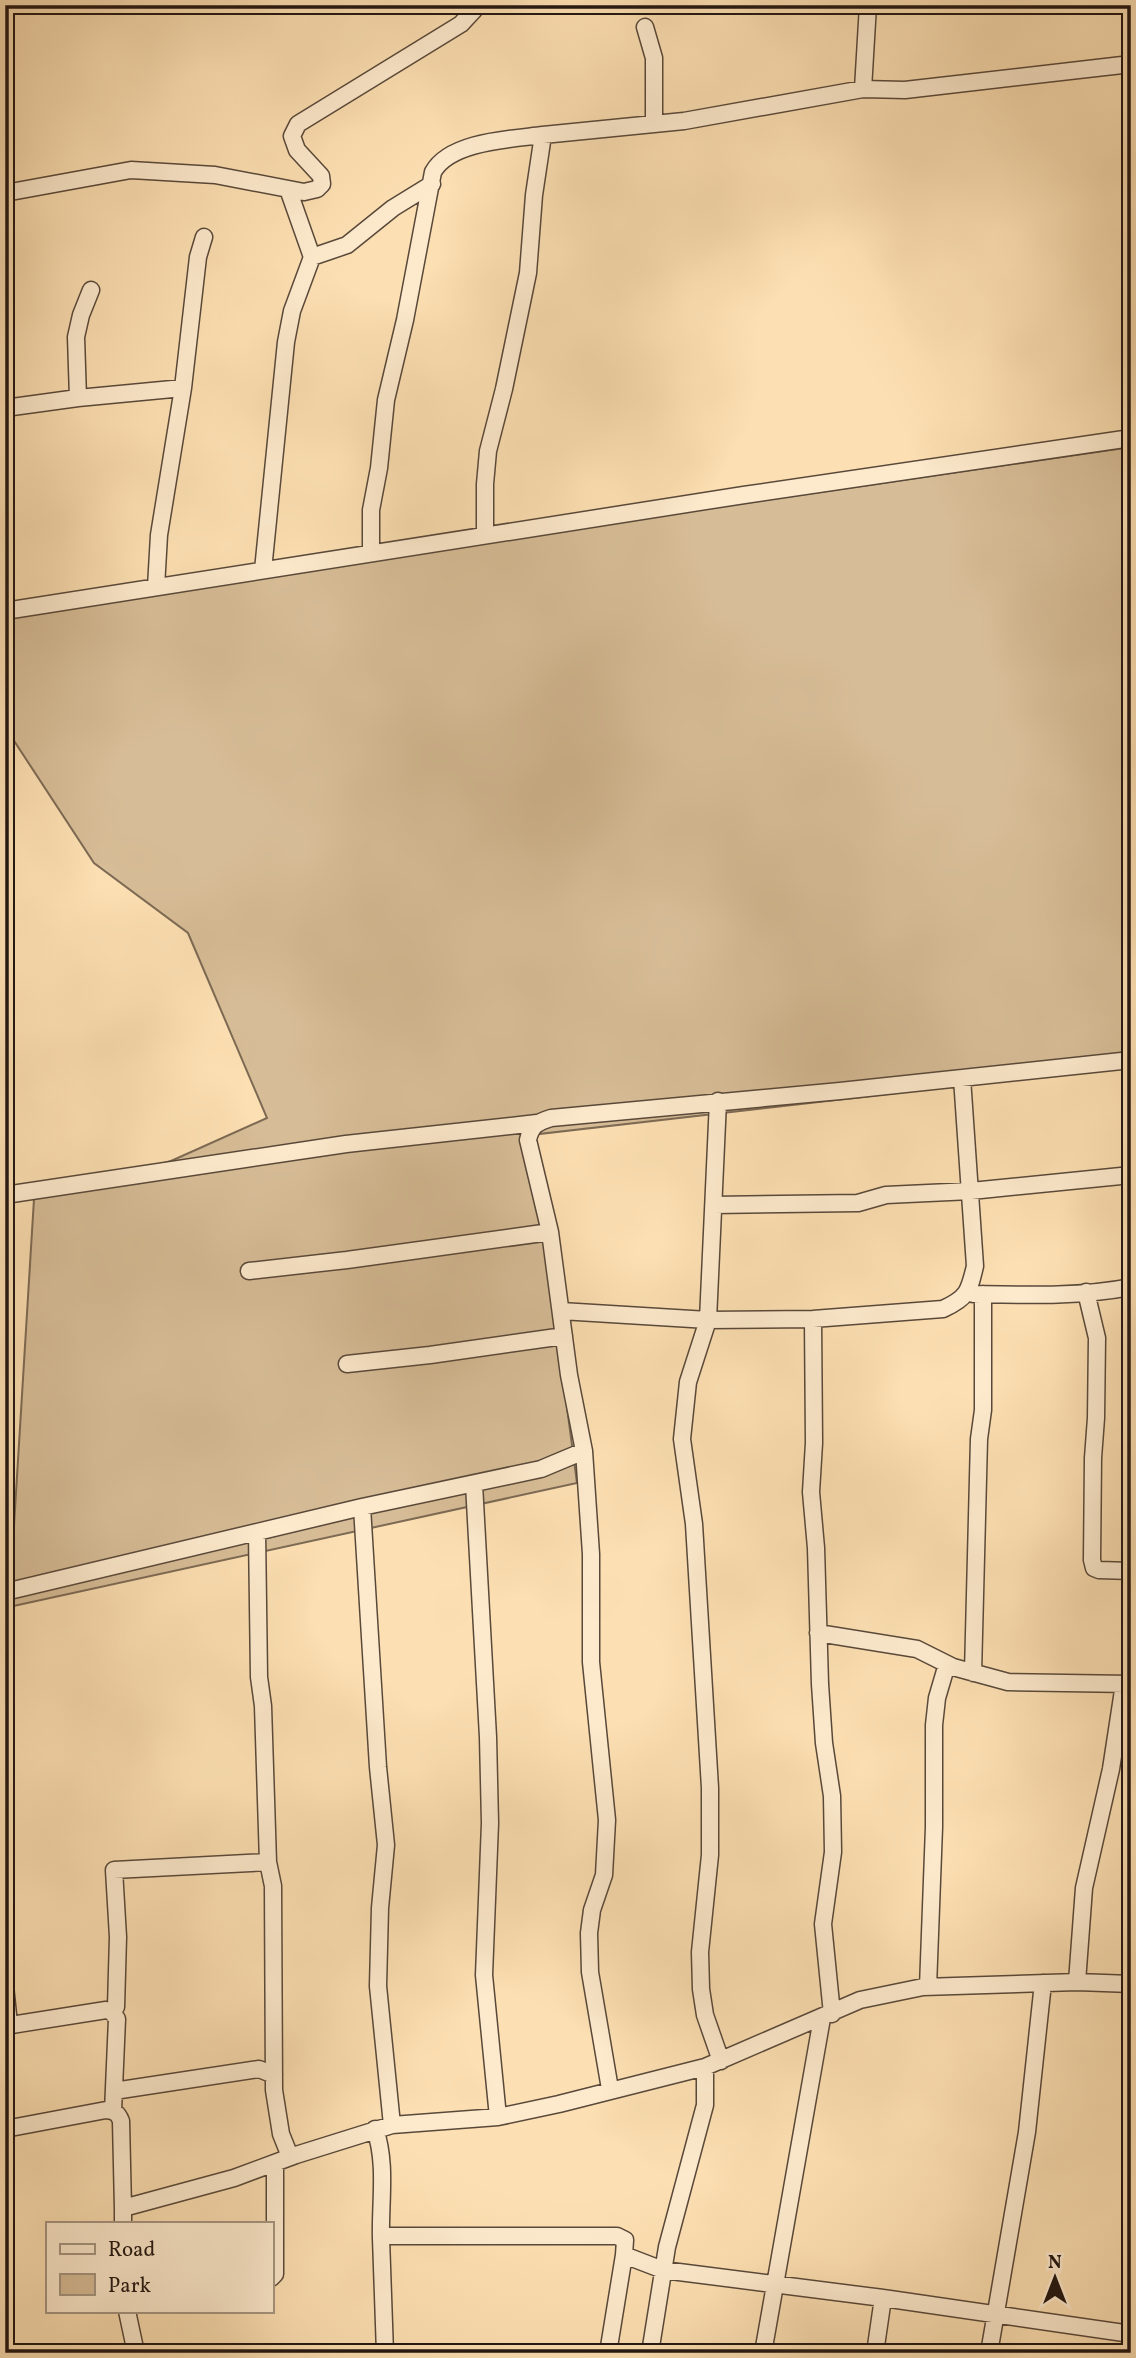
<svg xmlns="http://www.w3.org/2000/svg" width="1136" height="2358" viewBox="0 0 1136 2358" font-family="Vollkorn,serif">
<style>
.green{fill:#d7bd97;stroke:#7d6a54;stroke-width:2}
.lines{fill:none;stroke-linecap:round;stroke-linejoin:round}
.minor-casing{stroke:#59493a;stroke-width:19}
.minor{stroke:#fdeacd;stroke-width:16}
</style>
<rect width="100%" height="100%" fill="#fcdfb2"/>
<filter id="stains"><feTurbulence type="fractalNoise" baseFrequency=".00286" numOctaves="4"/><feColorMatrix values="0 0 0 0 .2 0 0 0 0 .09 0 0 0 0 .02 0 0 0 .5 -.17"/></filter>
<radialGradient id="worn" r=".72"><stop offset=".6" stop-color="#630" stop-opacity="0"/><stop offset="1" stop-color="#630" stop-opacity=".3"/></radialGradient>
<path class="green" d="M1131 447V1066L531 1135 577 1483 9 1607 34 1199 171 1161 267 1118 188 933 94 863 5 727V610Z"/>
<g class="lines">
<g class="minor-casing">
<path id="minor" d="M645 27 654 58V124
M863 89 868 5
M5 193 131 170 215 175 304 192 317 189 322 184 321 176 297 150 292 136 298 124 461 24 474 10 476 5
M312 257 347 245 393 208 432 184
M78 398 76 337 81 315 91 290
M5 408 78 398 183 388
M485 535V484L488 451 504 389 528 273 534 195 543 135 684 121 863 89 905 90 1131 64
M371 553V510L379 468 386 400 405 320 433 172C450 141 512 139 543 135
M263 570 286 342 292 311 312 257 288 189
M156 587 159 535 183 388 198 257 204 237
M5 611 744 495 1131 438
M718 1101 708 1320 688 1382 682 1439 694 1524 710 1788V1855L700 1952 701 1989 705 2015 721 2061
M5 1195 346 1144 537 1123
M714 1205 858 1203 886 1195 971 1191 1131 1175
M249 1271 347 1260 550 1232
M1086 1292 1097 1338 1096 1418 1093 1458 1092 1560 1094 1568 1099 1570 1131 1571
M973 1294C1025 1295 1079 1297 1131 1287
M561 1311 708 1320 813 1319 943 1309C967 1298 969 1292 975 1266L962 1078
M813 1319 814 1443 811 1492 816 1548 820 1684 824 1743 832 1796 833 1852 823 1924 832 2014
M347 1364 430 1355 564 1336
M584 1451 591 1554V1662L607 1820 604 1875 592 1910 589 1933 590 1972 610 2089
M474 1484 488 1737 490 1823 484 1975 498 2117
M362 1507 378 1767 386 1845 380 1908 378 1986 392 2125
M257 1532 259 1677 263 1706 268 1862 273 1886 274 2090 281 2134 289 2154 296 2155 392 2125 498 2117 559 2104 705 2067 860 2000 923 1987 1077 1982 1131 1984
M5 1592 362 1507 541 1469 584 1451 569 1375 550 1232 528 1140C531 1125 538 1122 551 1118L840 1091 1131 1060
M818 1633 917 1649 953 1667 1008 1682 1131 1684
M973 1673 979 1439 983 1410V1294
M1077 1982 1084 1888 1111 1769 1124 1684
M5 1986 9 2024
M928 1987 934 1827V1725L937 1698 947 1664
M112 2012 116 2007 118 1937 114 1870 268 1862
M5 2026 106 2010 112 2012 117 2019 113 2111
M114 2091 259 2069 274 2075
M5 2129 106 2110C115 2111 118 2113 121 2121L123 2209
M375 2129C387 2164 380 2201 381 2238 382 2276 384 2314 385 2353
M123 2223V2209L127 2207 234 2178 296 2155
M381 2236H617L625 2240 624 2255 608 2353
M624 2255 663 2270 883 2298 1131 2334
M271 2278 275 2274V2163
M127 2311 136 2353
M650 2353 667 2247 705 2105V2067
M763 2353 822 2018
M875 2353 883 2298
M989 2353 1027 2132 1043 1983"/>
</g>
<use href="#minor" class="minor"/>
</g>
<rect width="1136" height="2358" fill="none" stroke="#fcdfb2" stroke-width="28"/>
<rect x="7" y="7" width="1122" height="2344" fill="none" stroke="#231712" stroke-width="3.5"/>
<rect x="14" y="14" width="1108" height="2330" fill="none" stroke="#231712" stroke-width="2"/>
<rect x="46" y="2222" width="228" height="91" fill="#fdeacd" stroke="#a69682" stroke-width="2"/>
<rect x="60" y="2244" width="35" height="10" fill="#fdeacd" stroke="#a69682" stroke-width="2"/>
<text x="108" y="2256" font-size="21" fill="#231712">Road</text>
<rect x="60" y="2274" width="35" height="21" fill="#d7bd97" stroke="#a69682" stroke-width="2"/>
<text x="108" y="2292" font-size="21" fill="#231712">Park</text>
<g transform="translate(1055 2278)" stroke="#fdeacd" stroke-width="5" paint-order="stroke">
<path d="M0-5L12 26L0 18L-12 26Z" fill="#231712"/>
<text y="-10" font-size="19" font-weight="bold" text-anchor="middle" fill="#231712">N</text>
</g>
<rect width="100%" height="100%" filter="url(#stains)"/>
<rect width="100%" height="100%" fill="url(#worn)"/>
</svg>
